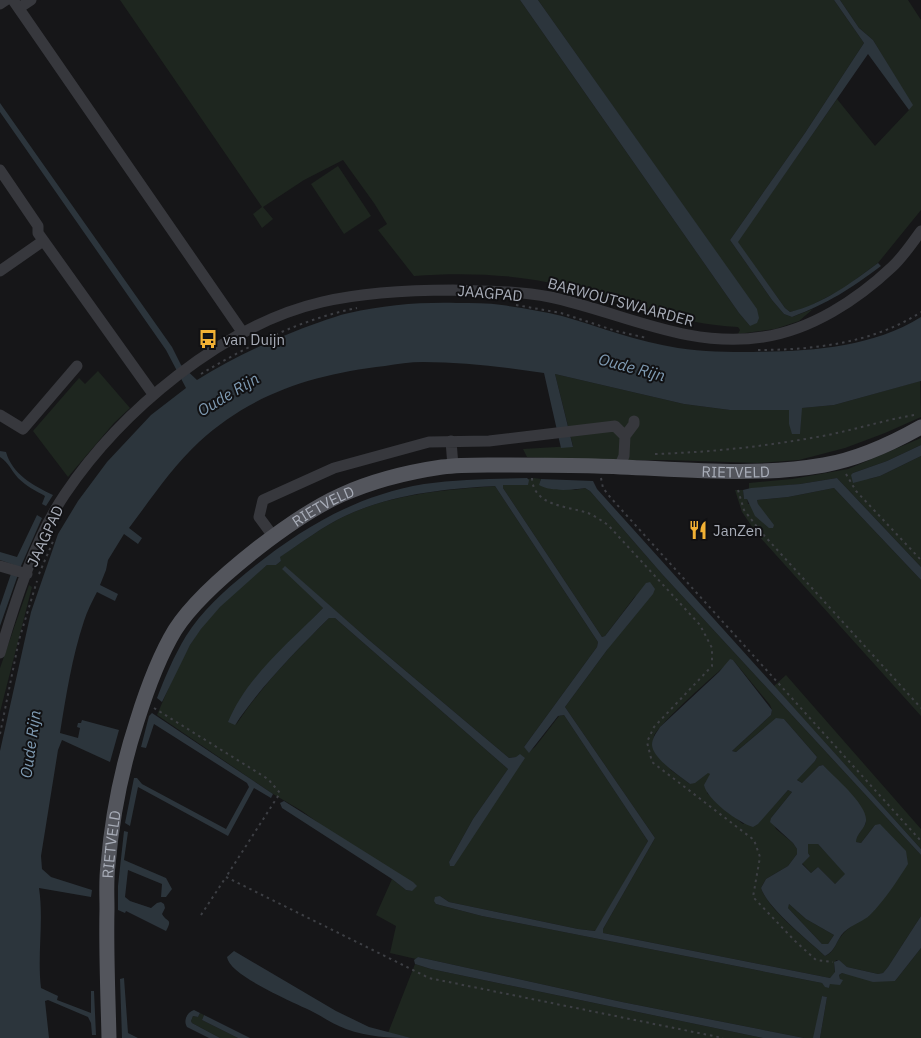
<svg xmlns="http://www.w3.org/2000/svg" width="921" height="1038" viewBox="0 0 921 1038" font-family="'IBM Plex Sans',sans-serif">
<style>
.green{fill:#1e261f;fill-rule:evenodd}
.water{fill:#2c353c;fill-rule:evenodd}
.lines{fill:none;stroke-linecap:round;stroke-linejoin:round}
.path{stroke:#3d3f44;stroke-width:2;stroke-dasharray:2.5 4;stroke-linecap:butt}
.minor{stroke:#37383d;stroke-width:11}
.major{stroke:#53555c;stroke-width:15}
.labels{text-anchor:middle;dominant-baseline:central;stroke-width:4;stroke-linejoin:round;paint-order:stroke}
.street-label{font-size:15px;fill:#a8adb8;stroke:#111113}
.poi-label{font-size:15px;fill:#a8adb8;stroke:#111113;text-anchor:start}
.water-label{font-size:16px;font-style:italic;fill:#7f9bb3;stroke:#111113}
</style>
<rect width="100%" height="100%" fill="#161618"/>
<path class="green" d="M120 0H520L739 313 750 326 756 309 538 0H834L864 43 805 133 730 240 772 300 784 314 792 317 813 309 799 321 775 329 738 334 740 330 738 327C677 324 623 301 565 286 516 274 464 272 414 276L378 230 387 224 374 203 343 160 304 180 263 207 273 219 262 228 253 214 262 207Z
M840 0H908L921 20V210L878 263 841 290 804 309 790 312 785 308 737 242 837 99 875 146 909 110 912 105 873 40 859 28Z
M338 166 371 216 344 234 311 184Z
M98 371 130 408 114 423 68 477 33 431 79 378 85 384Z
M555 374 684 404 730 410H790L789 424 800 433 801 408 834 405 920 381 921 417 885 433 845 448 799 460 758 463 666 460H578L527 457 523 449 573 446Z
M921 438V445L887 461 853 473 869 479 880 476 921 456V567L837 478 800 484 749 489V483L792 479 848 469Z
M534 478 541 479 540 481 575 490 585 488 590 491 662 574 921 855V916L888 967 883 973 878 974 847 967 838 960H836L834 964 835 973 830 978 603 933V929L655 838 565 707 607 650 636 595 605 636 602 637 503 488 502 485H528V479ZM733 660 770 705 772 710 771 715 732 751 736 752 763 729 784 719 817 757 815 761 796 779 802 783 819 766 823 765 835 778 866 823 856 838V842L861 843 875 825 869 916C858 921 850 926 842 935 835 943 835 952 825 956 807 939 769 911 761 888L766 879 788 866 797 854V849L793 843 776 829 771 818 792 792 788 790 775 804 743 824 707 793 710 774 708 772 690 784 671 770 655 752C654 747 653 740 654 736 658 725 721 668 733 660Z
M495 486 598 642 597 647 524 747 529 752 535 747 559 716 564 715 648 841 596 931 578 929 449 902 440 896 436 904 482 916 822 983 829 988 830 984 840 979 839 975 842 973 895 981 921 948V1038H820L827 997 822 996 814 1038H804L622 1002 418 957 416 959 390 953 396 926 376 915 392 879 406 890 412 891 302 811 273 794 157 715C167 692 177 667 190 645 209 613 239 588 267 565H276L281 561 279 557C301 543 322 527 345 516 392 494 443 490 495 486ZM285 567 369 640 509 758 516 757 450 865 449 862 473 819 508 769 335 618H329C295 652 262 685 236 725L256 677 323 608 283 568Z
M834 488 921 580V716L757 534 742 512 735 490H743L744 499 747 498 748 504H758L757 500 788 497Z
M29 585 32 587 0 712V668Z
M786 675 921 829V849L774 686Z
M808 844H818L846 874 835 884 818 867 811 873 802 863 810 856 808 853Z
M789 904 806 919 834 935 828 944H822L787 907Z
M415 964 431 969 763 1038H411L388 1033Z
M200 1013 204 1015 202 1020 238 1038H220L192 1023 191 1021 193 1016 198 1017Z"/>
<path class="water" d="M520 0H538L757 309 759 318 757 323 750 326 739 313Z
M834 0H840L859 28 873 40 913 105 909 110 868 54 738 242 785 308 790 312C823 304 851 283 878 263L881 266C850 289 829 303 792 317L784 314 772 300 730 240 805 133 864 43Z
M0 103 172 347 181 365 197 380C236 356 277 337 320 322 329 319 339 315 349 313 384 305 421 302 457 303 472 303 488 303 502 305 522 308 543 311 562 316 600 327 639 342 678 348 703 352 728 352 753 352 811 351 871 348 921 317V381L834 405 802 408 800 434H792L789 424V410H730L684 404 555 374 573 447 561 448 544 373C504 367 463 362 423 362 410 362 397 364 385 366 315 374 252 393 199 442 172 467 151 499 129 528L142 538 138 544 124 534 108 560 106 570 100 585 118 594 115 601 97 592C92 602 87 611 84 621 72 657 66 696 60 733L78 738 80 728 77 727 78 723H81L82 720 119 730 110 762 62 740 58 750 41 856 42 869 51 877 92 890 91 897 39 888C44 921 37 955 41 988L58 996 57 1000 91 1013V991H94L96 1035H92L91 1023 88 1017 48 1000 45 1001 49 1038H0V751L31 612 58 534 78 501 107 462 151 415 186 388 166 350 0 112Z
M921 445V456L880 476 853 483 851 475 853 473 887 461Z
M0 451 6 452C12 474 34 486 53 495L46 506 42 504 45 496C36 491 26 486 18 478 11 470 9 463 0 457Z
M527 478 529 480 528 485H503V488L602 637 605 636 646 583 650 582 655 589 653 594 607 650 565 707 655 838 603 929V933L830 978 835 972 834 962 839 960 847 967 878 974 883 973 888 967 921 916V948L895 981 873 982 842 973 839 975 840 979 843 980 840 985 830 984 829 988 825 987 822 983 482 916 436 904 434 901 435 897 440 896 449 902 578 929 595 931 648 841 564 715 558 716 529 753 524 747 597 647 598 642 495 486C443 489 392 494 345 516 322 527 301 543 280 557L281 561 276 565H267L220 607 201 629 190 645 162 702 157 698C165 677 174 656 186 636 201 612 224 591 246 573 300 529 354 496 424 484 458 479 493 479 527 478Z
M837 478 921 567V580L834 488 788 497 757 500 758 504 774 525 773 528H769L755 516 747 499H744L743 490 751 488 800 484Z
M541 479 593 481 597 489 921 849V855L662 574 590 491 585 488C572 490 551 492 539 485Z
M37 515 42 518 21 566 0 626V606L14 565 0 560V552L17 557Z
M285 566 369 640 509 758 516 757 520 754 525 758 454 866H450L449 862 473 819 508 769 335 618H329C295 652 262 685 235 725L228 722C247 676 289 643 323 608L282 569Z
M730 659 733 660 772 710 771 715 732 751 736 752 776 718 784 719 817 757 815 761 797 780 802 783 819 766 823 765C834 777 868 805 866 821 865 829 856 834 856 842L861 843 875 825 880 824 906 851 908 864C897 881 885 900 870 915 864 921 853 924 844 932 836 940 836 951 825 956 808 940 768 909 761 888L766 879 788 866 797 854V849L793 843 770 822 771 818 792 792 788 790 758 824 753 827C739 823 707 800 704 785L710 774 708 773 695 783 690 784C680 776 653 759 652 745 652 738 657 732 660 727L719 672ZM818 844 845 874 835 884 818 867 811 873 802 864 810 856 808 853V844ZM789 904 806 919 834 935 828 944H822L788 908Z
M152 713 273 794 271 798 254 788 228 836 138 787 130 826 125 823 134 778H137L142 784 226 829 249 787 247 783 154 724 146 748 141 747 149 716Z
M284 801 413 882 417 886 412 891 406 890 392 879 282 808 280 803Z
M124 831 128 832 124 860 166 878 172 889 166 897H161L162 884 128 870 125 897 130 901 151 908 157 903 161 902 164 904 165 908 162 914C167 923 173 918 166 931L126 911 125 913 118 910V886Z
M234 951 336 1011 369 1027 411 1038C389 1038 368 1037 346 1029 332 1024 319 1014 305 1008 289 1000 229 975 227 957Z
M418 957 622 1002 804 1038H763L431 969 415 964 414 960Z
M124 978 128 1033 138 1038H122L120 979Z
M822 996 827 997 820 1038H813Z
M194 1010 200 1013 198 1017 193 1016 191 1021 192 1023 220 1038H209L187 1027C183 1021 187 1012 194 1010Z
M204 1015 250 1038H238L202 1020Z"/>
<g class="lines">
<path class="path" d="M516 305 561 313 616 331 647 338
M758 350C813 350 874 343 921 312
M201 374C249 345 302 319 357 308
M655 454C715 452 769 446 828 435 857 429 885 420 914 415
M846 474 856 491 921 560
M532 478C533 506 567 506 588 513 595 516 602 521 608 525L700 625 712 648V666L654 727 647 742 652 762 754 840 760 857 753 897 795 941 816 960 833 962
M601 478 603 488 610 497 921 841
M738 490 744 510 761 532 921 708
M39 574 54 539
M154 708 268 779 280 793 226 877
M0 734 19 640 37 581
M201 915 226 877 429 978 723 1038"/>
<path class="minor" d="M13 0 243 333
M0 4 6 0
M19 8 31 0
M0 170 38 226V233L153 394
M0 271 43 241
M0 415 23 429 77 366
M625 436 634 424V421
M451 441 453 466
M273 536 259 517 263 500 334 468 429 442 489 441 615 426 625 436 624 456 619 467
M0 566 27 574
M0 653C15 602 35 538 65 494 121 411 223 325 322 302 365 292 409 290 453 290 485 291 519 291 550 297 621 312 688 349 763 337 811 330 857 300 892 267 903 257 912 243 921 231"/>
<path class="major" id="s1" d="M109 1038C108 995 106 952 107 909 107 894 106 880 108 865 112 817 122 767 137 721 147 689 158 658 175 630 194 600 230 570 258 548 284 528 312 508 341 495 372 481 408 472 442 467 464 464 487 465 510 465 539 465 567 465 596 466 672 468 749 478 824 465 858 459 891 444 921 427"/>
</g>
<defs>
<g id="bus-bare" transform="scale(1.5)"><path d="M-5-6H5V4H4V6H2V4H-2V6H-4V4H-5ZM-3.5-4V0h7V-4ZM-3.5 1.2v1.5H-2V1.2ZM2 1.2v1.5H3.5V1.2Z" fill="#f2b134" stroke="#111113" stroke-width="2.5" paint-order="stroke"/></g>
<g id="restaurant-bare" transform="scale(1.5)"><path d="M-5-6h1v4h1v-4h1v4h1v-4h1v5L-1.5 .5V6h-2V.5L-5-1ZM5-6V6H3V1.5H1.5Q1.5-4 5-6Z" fill="#f2b134" stroke="#111113" stroke-width="2.5" paint-order="stroke"/></g>
</defs>
<g fill-rule="evenodd">
<use href="#bus-bare" x="208" y="339"/>
<use href="#restaurant-bare" x="698" y="530"/>
</g>
<g class="labels">
<g class="street-label">
<text transform="translate(490 293) rotate(5)">JAAGPAD</text>
<text transform="translate(621 302) rotate(15)">BARWOUTSWAARDER</text>
<text stroke="none"><textPath href="#s1" startOffset="1034">RIETVELD</textPath></text>
<text stroke="none"><textPath href="#s1" startOffset="614">RIETVELD</textPath></text>
<text transform="translate(45 536) rotate(-65)">JAAGPAD</text>
<text stroke="none"><textPath href="#s1" startOffset="194">RIETVELD</textPath></text>
</g>
<g class="poi-label">
<text x="223" y="339">van Duijn</text>
<text x="713" y="530">JanZen</text>
</g>
<g class="water-label">
<text transform="translate(632 367) rotate(15)">Oude Rijn</text>
<text transform="translate(228 394) rotate(-31)">Oude Rijn</text>
<text transform="translate(30 744) rotate(-82)">Oude Rijn</text>
</g>
</g>
</svg>
